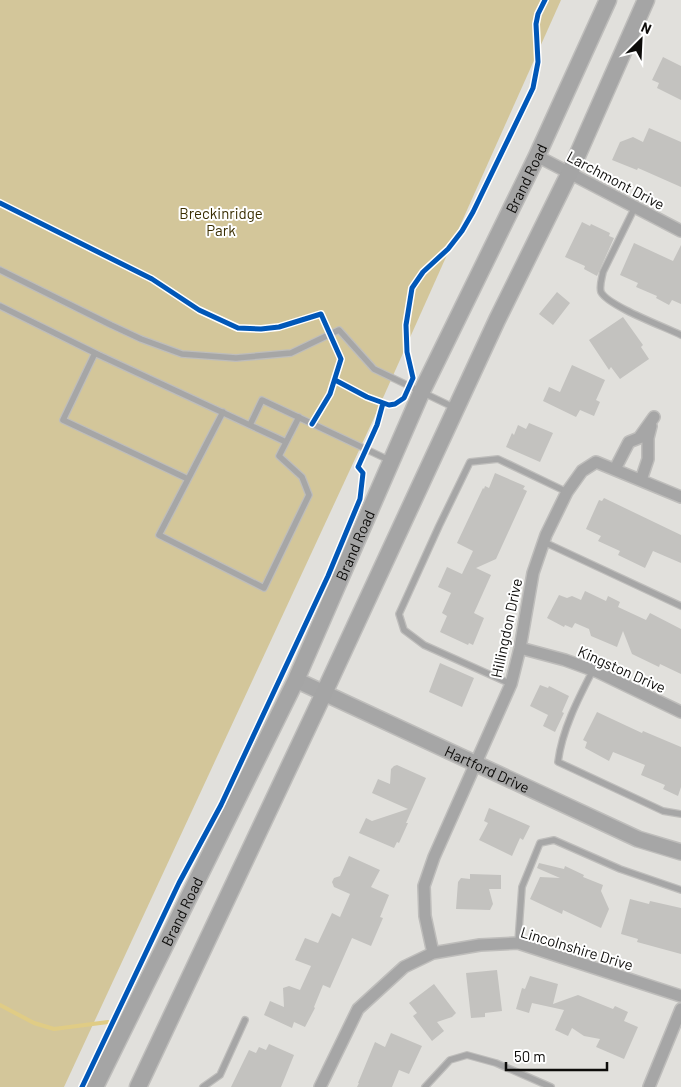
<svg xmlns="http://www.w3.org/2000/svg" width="681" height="1087" viewBox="0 0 681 1087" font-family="Barlow,sans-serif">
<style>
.green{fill:#d3c69a}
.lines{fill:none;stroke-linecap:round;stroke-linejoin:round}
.stream{stroke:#e0cc85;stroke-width:4}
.building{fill:#c3c2bf}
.service-casing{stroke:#bebdbb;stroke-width:8}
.minor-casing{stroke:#bebdbb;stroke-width:14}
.tertiary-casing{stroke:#bebdbb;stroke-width:18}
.secondary-casing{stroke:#bebdbb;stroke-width:19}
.service{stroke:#a6a6a6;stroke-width:5.5}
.minor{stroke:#a6a6a6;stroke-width:11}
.tertiary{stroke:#a6a6a6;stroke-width:15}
.secondary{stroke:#a5a5a5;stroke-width:16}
.cycleway-casing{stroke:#fff;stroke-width:8}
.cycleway{stroke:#0057b8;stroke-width:5}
.labels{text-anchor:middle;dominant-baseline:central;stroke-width:4;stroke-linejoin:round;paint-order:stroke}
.street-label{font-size:15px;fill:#0d0c0a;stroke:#fff}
.park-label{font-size:15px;fill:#3a2e02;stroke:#fff}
</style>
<rect width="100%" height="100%" fill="#e1e0dc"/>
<path class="green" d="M0 0H561L374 418 64 1087H0Z"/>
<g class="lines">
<path class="stream" d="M0 1005 34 1023 54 1029 108 1022"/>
</g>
<path class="building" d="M663 57 681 66V100L657 88 659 83 652 80Z
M649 128 681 142V187L638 168 637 170 612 160 620 142 633 137 643 142Z
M582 222 590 226 591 224 610 233 609 236 614 238 597 276 584 269 585 266 565 257Z
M634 243 673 261 681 245V304L672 300 669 305 656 298 657 296 636 287 638 283 620 275Z
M557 292 570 303 553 325 539 314Z
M623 317 643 345 641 347 649 359 620 379 611 367 609 370 589 340Z
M572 365 605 380 596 400 600 402 594 416 580 410 576 417 543 401 549 387 560 392Z
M529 423 553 433 540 462 506 447 512 433 514 435 518 425 526 429Z
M495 473 525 486 523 489 527 491 496 559 476 568 491 575 474 613 484 618 473 645 469 643 468 645 440 632 447 616 442 613 451 593 438 587 447 567 462 574 473 551 457 543 483 488 484 489 485 486 489 488Z
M604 498 681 535V563L653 551 645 568 618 555 620 551 598 541 601 536 586 529 599 500 602 501Z
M585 591 606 601 608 596 620 602 618 607 646 620 650 613 681 629V674L660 664 659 667 632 654 623 631 617 647 591 636 589 629 575 623 572 628 565 625 564 627 547 618 559 595 567 598 572 596 581 600Z
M440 663 474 678 462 707 429 692Z
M540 685 548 688 549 686 569 696 562 712 564 713 555 732 543 726 548 715 530 706Z
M597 712 642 733 643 731 681 747V787L678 796 663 789 665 785 641 775 645 765 613 752 609 761 585 748 587 742 583 740Z
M397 765 426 778 406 823H408L399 843 397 842 394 848 359 833 366 818 372 821 408 809 372 793 378 779 390 784 391 769 394 766Z
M489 808 530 826 523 840 520 838 512 856 479 840 488 823 484 821Z
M349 856 380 870 371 887 389 895 380 917 383 918 371 946 352 938 330 988 323 985 314 1007 315 1008 305 1027 294 1022 292 1028 264 1015 270 1001 284 1007 283 988 289 986 300 990 311 966 295 960 305 938 318 943 332 913 340 917 350 894 334 887 332 882 334 878 340 876Z
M539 863 564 869 565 866 584 875 583 877 603 885 601 891 609 909 601 928 563 910 562 914 530 899 540 877 560 878 537 868Z
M470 874 501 875V889H489L493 904 490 910 456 909 458 882 461 878 470 879Z
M630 899 649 904 650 901 681 908V954L637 942 638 939 621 934Z
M497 970 502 1011 485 1013V1017L471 1018 466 973Z
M530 976 558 984 553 1004 578 995 613 1009 615 1006 628 1012 624 1021 638 1027 624 1059 596 1047 600 1039 584 1036 572 1028 568 1036 555 1030 564 1010 532 1003 529 1013 516 1009 522 988 525 989Z
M434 984 456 1013 452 1017 437 1022 444 1031 432 1041 413 1016 417 1013 409 1003Z
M391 1033 422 1046 409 1074 399 1070 392 1087H357L359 1083H358L375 1042 385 1047Z
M269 1044 294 1055 281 1087H231L249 1050 256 1053 259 1047 266 1050Z"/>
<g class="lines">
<g class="service-casing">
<path id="service" d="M635 207 603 272C602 278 599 286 601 292 608 306 665 327 681 335
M0 270 111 325 141 339 182 354 236 358 291 353 339 330 374 369 455 408
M0 306 99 355 286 442
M95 353 63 420 188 479
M223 412 159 535 264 588 309 495 302 477 279 456 299 417
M250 425 262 400 391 461
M544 542 681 606
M593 670C578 699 562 730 558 762L663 811 681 814
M511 684 424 645 404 630 399 614 439 526 470 462 498 459 567 492
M518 943 522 887 540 843 554 840 620 869 681 890
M203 1087 220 1075 245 1020
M425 1087 450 1060 467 1055 496 1063 551 1087"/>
</g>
<g class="minor-casing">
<path id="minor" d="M537 156 681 231
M615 469 629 442 639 438 654 417
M641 480 648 459V438L651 426
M520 648 565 660 598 672 681 712
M433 953 425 916 424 886 434 857 511 684 520 648 533 573 546 535 567 492 582 471 596 462 681 497
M320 1087 358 1009 404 967 433 953 480 945 518 943 681 996
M649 1087 681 1009"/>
</g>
<g class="tertiary-casing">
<g id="tertiary">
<path id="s1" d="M296 680 638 839 681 852"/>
</g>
</g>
<g class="secondary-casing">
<g id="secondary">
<path id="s2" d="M95 1087 296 680 421 393 537 156 608 0"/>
<path d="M138 1087 324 693 497 320 570 172 646 0"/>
</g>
</g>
<use href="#service" class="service"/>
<use href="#minor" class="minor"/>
<use href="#tertiary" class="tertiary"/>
<use href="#secondary" class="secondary"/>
<g class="cycleway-casing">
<path id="cycleway" d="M0 203 152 279 199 310 238 328 261 329 279 327 321 314 341 359 330 394 312 424
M335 380 367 397 389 405 395 404 404 398 413 378 407 352 406 325 412 288 423 272 448 249 462 231 473 212 533 88 538 62 536 24 538 14 545 0
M82 1087 179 883 221 805 328 576 360 499 363 473 358 467 377 425 383 403"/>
</g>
<use href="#cycleway" class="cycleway"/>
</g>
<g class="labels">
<g class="street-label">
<text stroke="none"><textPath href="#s2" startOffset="1006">Brand Road</textPath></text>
<text transform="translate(616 180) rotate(28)">Larchmont Drive</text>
<text stroke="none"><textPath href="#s2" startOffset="601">Brand Road</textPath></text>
<text transform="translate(506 628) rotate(-78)">Hillingdon Drive</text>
<text transform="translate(622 669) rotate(24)">Kingston Drive</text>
<text stroke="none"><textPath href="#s1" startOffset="211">Hartford Drive</textPath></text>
<text stroke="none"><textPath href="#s2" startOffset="196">Brand Road</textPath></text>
<text transform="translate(577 948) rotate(17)">Lincolnshire Drive</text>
</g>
<g class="park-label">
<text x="221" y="213">Breckinridge<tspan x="221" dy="17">Park</tspan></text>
</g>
</g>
<g transform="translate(641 40) rotate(24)" stroke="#ffffff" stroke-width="4" paint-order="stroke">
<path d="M0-4L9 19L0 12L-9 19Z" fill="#0d0c0a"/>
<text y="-8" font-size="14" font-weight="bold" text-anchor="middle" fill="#0d0c0a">N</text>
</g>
<path d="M506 1062v8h101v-8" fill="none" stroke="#0d0c0a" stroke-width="2.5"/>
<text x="514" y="1062" font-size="15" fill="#0d0c0a" stroke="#ffffff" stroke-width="4" paint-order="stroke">50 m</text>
</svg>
